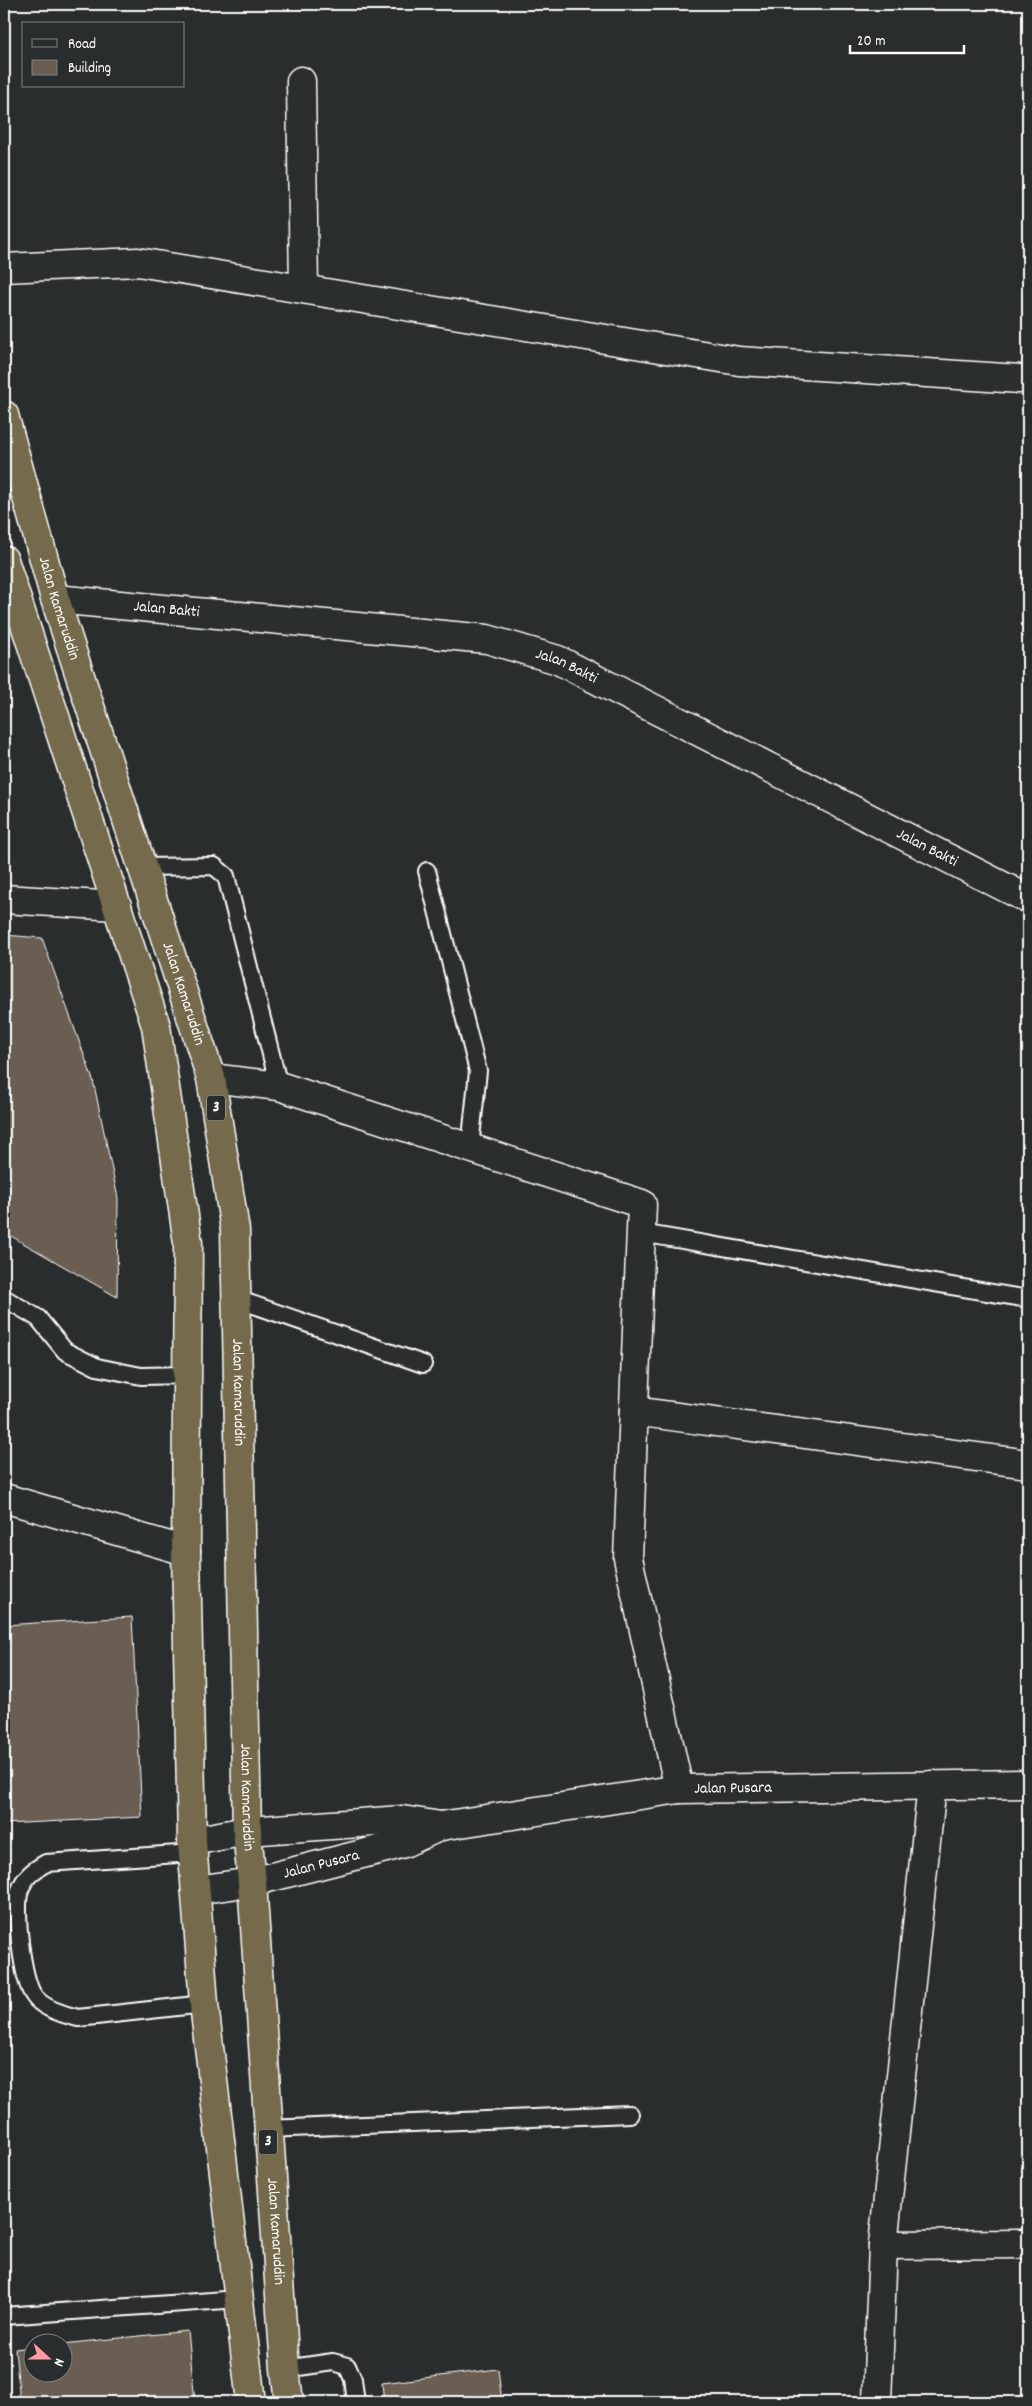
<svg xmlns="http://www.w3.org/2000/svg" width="1032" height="2406" viewBox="0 0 1032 2406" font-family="Dekko,sans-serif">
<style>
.building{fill:#6a5d51;stroke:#fff}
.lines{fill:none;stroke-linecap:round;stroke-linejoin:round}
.service-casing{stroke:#fff;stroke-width:20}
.minor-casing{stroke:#fff;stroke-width:31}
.trunk-casing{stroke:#fff;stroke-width:31}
.service{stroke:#2a2d2e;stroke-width:16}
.minor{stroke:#2a2d2e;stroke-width:28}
.trunk{stroke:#746b4b;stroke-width:28}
.labels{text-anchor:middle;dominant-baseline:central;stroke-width:4;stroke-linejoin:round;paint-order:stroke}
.shield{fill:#2a2d2e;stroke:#bfc0c0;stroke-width:1}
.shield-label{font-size:15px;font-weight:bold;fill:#fff}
.street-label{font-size:16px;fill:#fff;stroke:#2a2d2e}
</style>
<rect width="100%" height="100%" fill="#2a2d2e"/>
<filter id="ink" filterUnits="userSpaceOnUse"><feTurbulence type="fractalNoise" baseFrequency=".02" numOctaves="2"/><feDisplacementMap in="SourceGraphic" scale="10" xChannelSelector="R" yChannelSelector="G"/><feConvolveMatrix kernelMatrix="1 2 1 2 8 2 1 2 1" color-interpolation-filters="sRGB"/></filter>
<g filter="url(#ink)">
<path class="building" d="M4 935 42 938 93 1080 118 1198 117 1297 4 1232Z
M132 1617 142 1817 4 1824V1625Z
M188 2331 195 2402H20L15 2349 32 2347V2374H62V2344Z
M498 2369 502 2402H384L382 2383Z"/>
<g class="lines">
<g class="service-casing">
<path id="service" d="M144 867 214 866 226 876 279 1086
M427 871 478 1071 470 1148
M641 1233 1028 1299
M4 1298 38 1318 65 1351 97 1367 141 1376 187 1375
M237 1299 423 1364
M193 1853 46 1863C34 1870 25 1876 20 1890 14 1908 22 1981 34 1996 42 2008 65 2015 78 2018L204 2004
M267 2129 630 2114
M4 2316 239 2299
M285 2369 333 2362 347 2366 353 2379 356 2402"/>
</g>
<g class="minor-casing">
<g id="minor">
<path d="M301 81 304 289"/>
<path d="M4 268 138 262 739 361 1020 379"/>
<path id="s1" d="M55 599 487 639 558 660 1028 899"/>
<path d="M4 899 117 906"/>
<path d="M211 1078 279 1086 642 1204 628 1558 679 1789"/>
<path d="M634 1411 1028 1464"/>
<path d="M4 1498 186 1551"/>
<path d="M192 1841 247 1831 402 1820 441 1826"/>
<path id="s2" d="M196 1890 252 1882 386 1848 404 1843 441 1826 679 1789 1028 1784"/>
<path d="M883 2245 1028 2244"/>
<path d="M877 2402 883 2245 932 1785"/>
</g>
</g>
<g class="trunk-casing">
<g id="trunk">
<path id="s3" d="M4 415 55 599 211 1078 235 1230 247 1831 252 1882 285 2369 289 2402"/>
<path d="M4 560 156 1026 188 1243 186 1551 192 1841 204 2004 251 2402"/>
</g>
</g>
<use href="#service" class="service"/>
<use href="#minor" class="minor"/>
<use href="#trunk" class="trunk"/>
</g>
</g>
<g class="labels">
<g class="shield">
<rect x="207" y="1095.5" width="18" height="25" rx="4"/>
<rect x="259" y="2129.5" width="18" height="25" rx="4"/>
</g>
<g class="shield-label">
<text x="216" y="1108">3</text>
<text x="268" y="2142">3</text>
</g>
<g class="street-label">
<text stroke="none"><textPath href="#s3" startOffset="201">Jalan Kamaruddin</textPath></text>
<text stroke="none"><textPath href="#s1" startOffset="112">Jalan Bakti</textPath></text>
<text stroke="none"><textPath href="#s1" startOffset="518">Jalan Bakti</textPath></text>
<text stroke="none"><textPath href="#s1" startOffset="922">Jalan Bakti</textPath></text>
<text stroke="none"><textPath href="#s3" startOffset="606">Jalan Kamaruddin</textPath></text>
<text stroke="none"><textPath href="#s3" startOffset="1011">Jalan Kamaruddin</textPath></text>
<text stroke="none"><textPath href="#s2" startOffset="549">Jalan Pusara</textPath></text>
<text stroke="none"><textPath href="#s3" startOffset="1416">Jalan Kamaruddin</textPath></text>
<text stroke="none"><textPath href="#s2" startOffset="128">Jalan Pusara</textPath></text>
<text stroke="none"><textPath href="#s3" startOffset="1851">Jalan Kamaruddin</textPath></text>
</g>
</g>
<rect width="1032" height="2406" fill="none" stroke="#2a2d2e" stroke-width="20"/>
<rect x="10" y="10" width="1012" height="2386" fill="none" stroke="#fff" stroke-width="2" filter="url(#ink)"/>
<rect x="22" y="22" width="162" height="65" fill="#2a2d2e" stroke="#7f8182"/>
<rect x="32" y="39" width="25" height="8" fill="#2a2d2e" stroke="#7f8182"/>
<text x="68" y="48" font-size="15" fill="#ffffff">Road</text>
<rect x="32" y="60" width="25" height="15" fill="#6a5d51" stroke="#7f8182"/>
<text x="68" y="72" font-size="15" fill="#ffffff">Building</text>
<g transform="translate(48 2358) rotate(111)"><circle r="24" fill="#2a2d2e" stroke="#7f8182"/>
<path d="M0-4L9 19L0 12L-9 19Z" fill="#ff9aa2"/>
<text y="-8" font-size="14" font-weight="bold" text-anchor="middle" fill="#ffffff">N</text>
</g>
<path d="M850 45v8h114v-8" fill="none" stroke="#ffffff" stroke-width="2.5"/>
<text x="857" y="45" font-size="15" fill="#ffffff" stroke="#2a2d2e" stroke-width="4" paint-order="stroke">20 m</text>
</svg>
